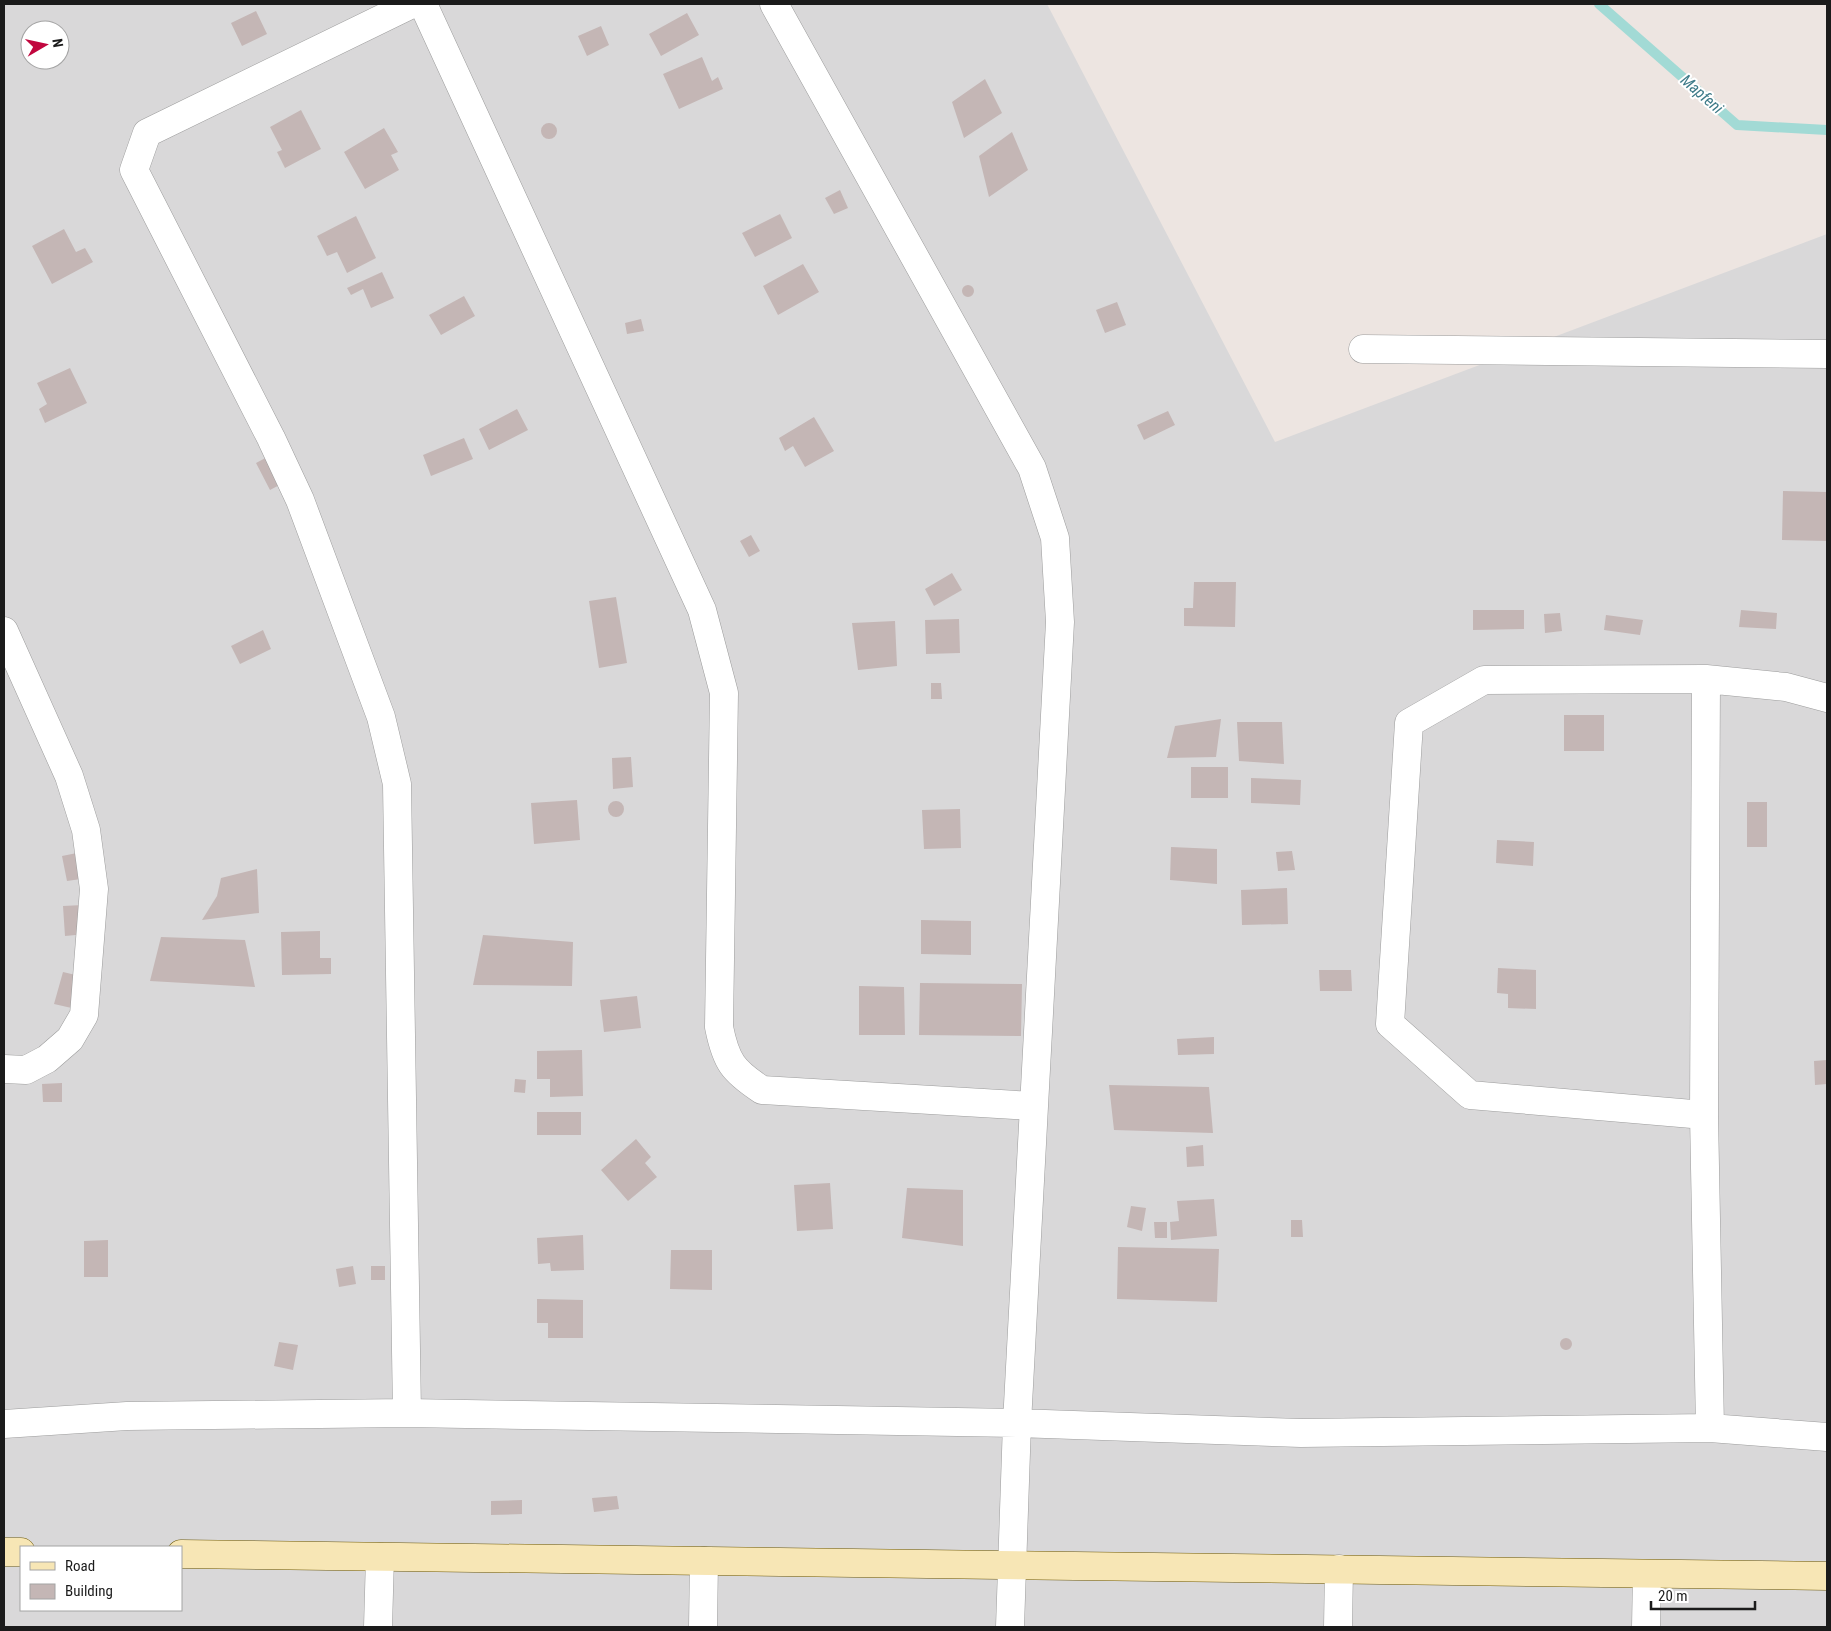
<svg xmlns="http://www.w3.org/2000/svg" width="1831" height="1631" viewBox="0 0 1831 1631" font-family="'Roboto Condensed',sans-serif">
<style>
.residential{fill:#d9d8d9;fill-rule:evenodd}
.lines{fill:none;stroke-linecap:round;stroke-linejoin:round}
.stream{stroke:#a2dad5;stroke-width:10}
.building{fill:#c4b6b5}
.street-casing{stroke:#9c9c9c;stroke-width:29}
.secondary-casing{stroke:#6d5908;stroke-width:29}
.street{stroke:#fff;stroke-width:28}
.secondary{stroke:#f7e6b5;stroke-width:28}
.labels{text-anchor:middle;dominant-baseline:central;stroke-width:4;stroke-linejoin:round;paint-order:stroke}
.water-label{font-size:16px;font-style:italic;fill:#3f7b89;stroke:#fff}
</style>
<rect width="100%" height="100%" fill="#ede5e1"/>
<path class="residential" d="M4 4H1047L1275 442 1827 234V1627H4ZM30 30H60V60H30ZM21 1547H181V1610H21Z"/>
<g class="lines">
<path class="stream" d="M1599 4 1737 125 1827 130"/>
</g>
<path class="building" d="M256 11 267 34 242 46 231 23Z
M687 13 699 35 661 56 649 34Z
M601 26 609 45 587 56 578 36Z
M702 57 712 81 718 77 723 89 679 109 663 74Z
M985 79 1002 113 964 138 952 102Z
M301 110 321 149 285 168 277 152 282 150 270 127Z
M541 131a8 8 0 1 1 16 0a8 8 0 1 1-16 0Z
M384 128 398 152 391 155 399 170 365 189 344 152Z
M1012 132 1028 170 989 197 979 156Z
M840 190 848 208 834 214 825 198Z
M780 214 792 238 755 257 742 233Z
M356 216 376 258 347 273 337 252 327 256 317 236Z
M64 229 76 252 85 248 93 262 52 284 32 246Z
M803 264 819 292 778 315 763 286Z
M382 272 394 298 371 308 363 289 351 295 347 288Z
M962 291a6 6 0 1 1 12 0a6 6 0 1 1-12 0Z
M464 296 475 316 441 335 429 315Z
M1117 302 1126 325 1105 333 1096 310Z
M641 319 644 331 627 334 625 323Z
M70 368 87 403 45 423 39 409 47 404 37 383Z
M517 409 528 430 489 450 479 429Z
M1168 411 1175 425 1144 440 1137 425Z
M814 417 834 451 805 467 793 446 785 451 779 438Z
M464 438 473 459 431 476 423 455Z
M273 454 287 481 270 490 256 463Z
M1783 491 1827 492V541L1782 540Z
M751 535 760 551 749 557 740 541Z
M952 573 962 590 934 606 925 589Z
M1194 582H1236L1235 627 1184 626V608H1193Z
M616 597 627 663 599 668 589 601Z
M1473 610H1524V629L1473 630Z
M1741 610 1777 613 1776 629 1739 627Z
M1560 613 1562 631 1545 633 1544 614Z
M1606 615 1643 620 1640 635 1604 630Z
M959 619 960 653 926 654 925 620Z
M895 621 897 666 858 670 852 623Z
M263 630 271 649 240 664 231 646Z
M931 683H941L942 699H931Z
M1564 715H1604V751H1564Z
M1221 719 1216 757 1167 758 1175 726Z
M1237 722H1282L1284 764 1239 761Z
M631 757 633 787 613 789 612 758Z
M1191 767H1228V798H1191Z
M1251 778 1301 780 1300 805 1251 803Z
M577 800 580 840 534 844 531 803Z
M608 809a8 8 0 1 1 16 0a8 8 0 1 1-16 0Z
M1747 802H1767V847H1747Z
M960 809 961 848 924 849 922 810Z
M1497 840 1534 842 1533 866 1496 863Z
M1171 847 1217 849V884L1170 880Z
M1292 851 1295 870 1278 871 1276 852Z
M77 853 81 879 67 881 62 856Z
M257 869 259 913 202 920 217 896 221 878Z
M1287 888 1288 924 1242 925 1241 890Z
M83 905 86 934 65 936 63 906Z
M921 920 971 921V955L921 954Z
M320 931V958H331V974L282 975 281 932Z
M483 935 573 942 572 986 473 985Z
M161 937 245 940 255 987 150 981Z
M1498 968 1536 970V1009L1508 1008V994L1497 993Z
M1319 970H1351L1352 991H1320Z
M63 972 84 977 76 1009 54 1004Z
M920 983 1022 984 1021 1036 919 1035Z
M859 986 904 987 905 1035H859Z
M637 996 641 1028 604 1032 600 1000Z
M1214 1037V1054L1178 1055 1177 1039Z
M582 1050 583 1096 550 1097V1079H537V1051Z
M1827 1060V1084L1815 1085 1814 1061Z
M515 1079 526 1080 525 1093 514 1092Z
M62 1083V1102H43L42 1084Z
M1109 1085 1209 1087 1213 1133 1114 1130Z
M537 1112H581V1135H537Z
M636 1139 651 1157 645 1163 657 1177 628 1201 601 1170Z
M1203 1145 1204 1166 1187 1167 1186 1147Z
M830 1183 833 1229 797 1231 794 1185Z
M907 1188 963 1190V1246L902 1238Z
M1214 1199 1217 1236 1171 1240 1170 1222 1179 1221 1177 1201Z
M1131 1206 1146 1208 1142 1231 1127 1227Z
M1291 1220H1302L1303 1237H1291Z
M1154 1222H1167V1238H1155Z
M583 1235 584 1270 551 1271 550 1263 538 1264 537 1238Z
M108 1240V1277H84V1241Z
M1118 1247 1219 1249 1217 1302 1117 1299Z
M671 1250H712V1290L670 1289Z
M353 1266 356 1284 339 1287 336 1269Z
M371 1266H385V1280H371Z
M537 1299 583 1300V1338H548V1323H537Z
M1560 1344a6 6 0 1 1 12 0a6 6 0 1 1-12 0Z
M279 1342 298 1345 293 1370 274 1366Z
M617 1496 619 1509 594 1512 592 1498Z
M522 1500V1514L491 1515V1501Z"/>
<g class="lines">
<g class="street-casing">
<path id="street" d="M423 4 702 610 724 693 719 1027C726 1062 733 1071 762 1090L1033 1106
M774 4 1032 468 1055 538 1060 622 1017 1423 1010 1627
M1363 349 1827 354
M4 631 69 776 86 830 94 889 84 1015 70 1039 47 1059 26 1070 4 1069
M1706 679 1704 1115 1710 1428
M1704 1115 1470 1095 1390 1024 1409 723 1484 680 1706 679 1786 687 1827 698
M407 1413 397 784 381 717 300 500 271 438 134 170 147 133 412 4
M4 1424 127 1416 407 1413 1017 1423 1301 1433 1710 1428 1827 1437
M378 1627 380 1557
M703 1627 704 1561
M1338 1627 1339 1569
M1646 1627 1647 1574"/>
</g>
<g class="secondary-casing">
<path id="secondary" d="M4 1552H21
M181 1554 1827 1576"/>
</g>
<use href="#street" class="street"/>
<use href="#secondary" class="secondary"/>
</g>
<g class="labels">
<g class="water-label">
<text transform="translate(1702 94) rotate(41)">Mapfeni</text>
</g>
</g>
<rect width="1831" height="1631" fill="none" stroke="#1b1b1b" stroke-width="10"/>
<rect x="20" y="1546" width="162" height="65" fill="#ffffff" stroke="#a4a4a4"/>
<rect x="30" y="1562" width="25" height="8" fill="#f7e6b5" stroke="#a4a4a4"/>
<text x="65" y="1571" font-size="15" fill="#1b1b1b">Road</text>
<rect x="30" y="1584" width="25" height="15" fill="#c4b6b5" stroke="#a4a4a4"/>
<text x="65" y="1596" font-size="15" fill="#1b1b1b">Building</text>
<g transform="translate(45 45) rotate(81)"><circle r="24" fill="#ffffff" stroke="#a4a4a4"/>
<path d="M0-4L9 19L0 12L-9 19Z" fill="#c1063e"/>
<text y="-8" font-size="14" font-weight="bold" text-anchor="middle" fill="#1b1b1b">N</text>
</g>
<path d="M1651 1601v8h104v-8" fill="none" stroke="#1b1b1b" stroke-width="2.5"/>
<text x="1658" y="1601" font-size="15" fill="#1b1b1b" stroke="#ffffff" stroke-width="4" paint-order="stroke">20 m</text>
</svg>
